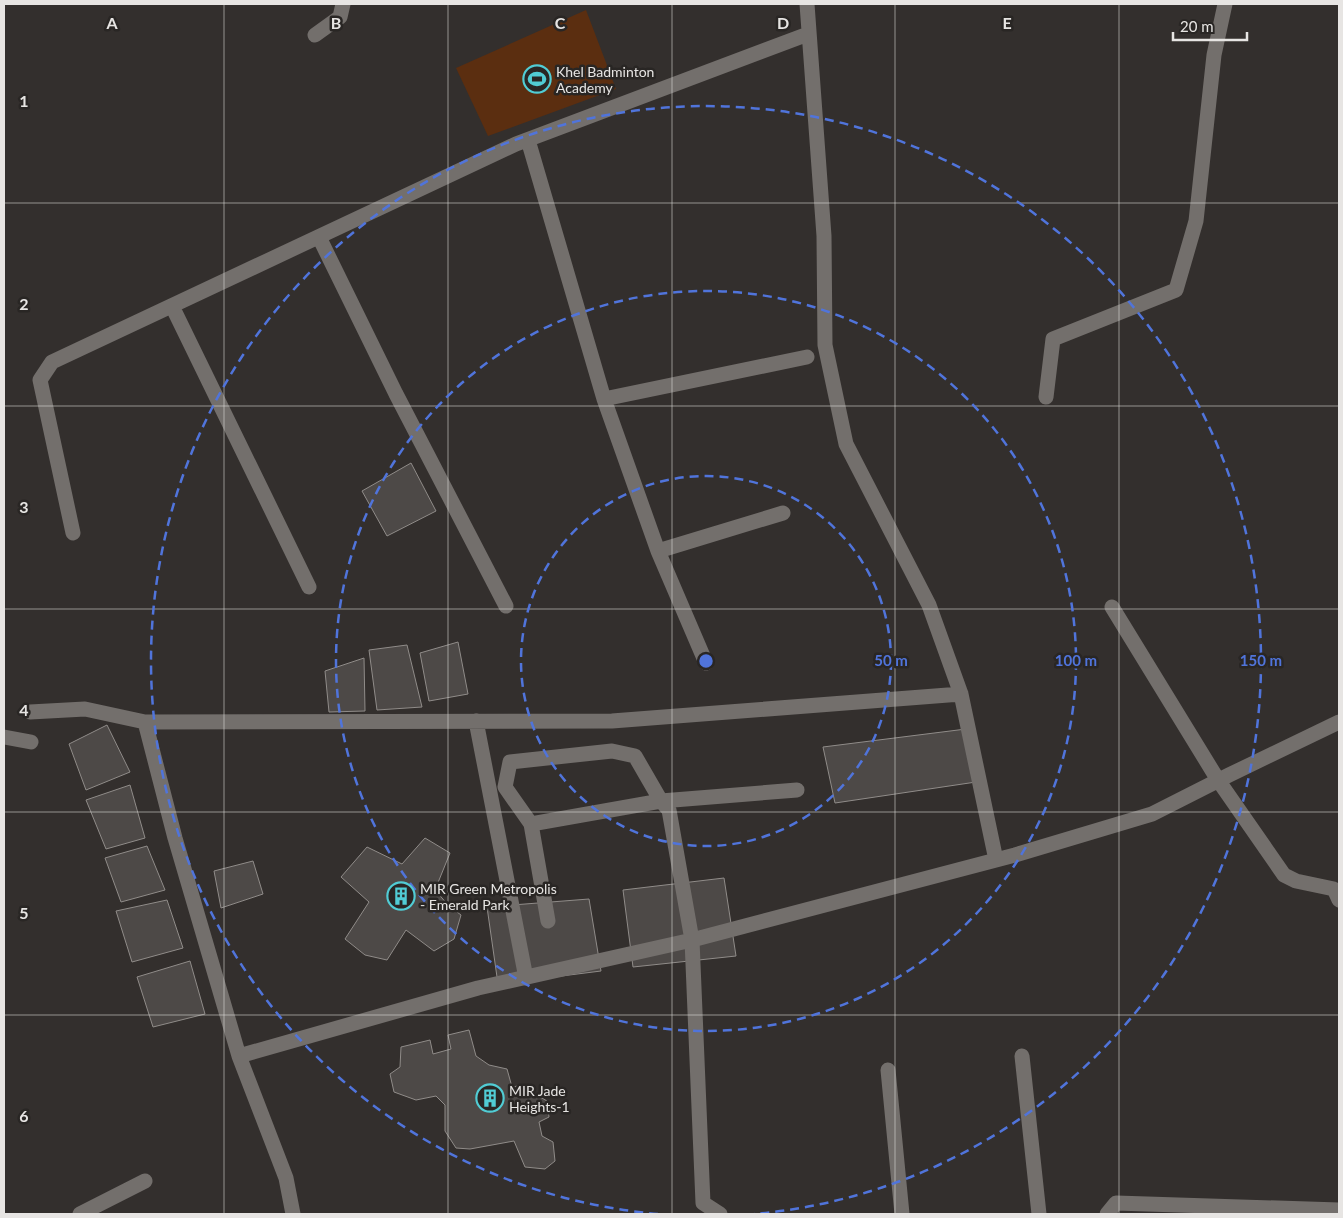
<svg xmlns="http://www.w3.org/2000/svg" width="1343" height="1218" viewBox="0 0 1343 1218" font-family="Lato,sans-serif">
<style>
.grass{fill:#5b2e10}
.building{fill:#4d4947;stroke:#908c89}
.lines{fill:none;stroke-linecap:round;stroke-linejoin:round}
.minor{stroke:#736f6c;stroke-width:15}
.grid{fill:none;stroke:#e7e5e3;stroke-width:1;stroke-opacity:0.55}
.ring{fill:none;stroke:#5074db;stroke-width:2.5;stroke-dasharray:9 6}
.labels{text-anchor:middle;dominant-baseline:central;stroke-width:5;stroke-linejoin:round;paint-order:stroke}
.poi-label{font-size:14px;fill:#e7e5e3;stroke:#292624;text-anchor:start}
.grid-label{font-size:16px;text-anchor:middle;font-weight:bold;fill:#e7e5e3;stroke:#292624;stroke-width:5;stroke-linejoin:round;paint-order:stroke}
.centre{fill:#5074db;stroke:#292624;stroke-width:2.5}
.ring-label{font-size:15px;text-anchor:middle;font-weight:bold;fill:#5074db;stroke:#292624;stroke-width:5;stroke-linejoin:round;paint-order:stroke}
</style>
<rect width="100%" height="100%" fill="#332f2d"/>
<path class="grass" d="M586 10 616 89 488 136 456 68Z"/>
<path class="building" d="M411 463 436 511 387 536 362 491Z
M458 642 468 694 429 701 420 653Z
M407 645 422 707 377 710 369 650Z
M364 658 365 711 329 712 325 671Z
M107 725 130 772 86 790 69 744Z
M966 729 976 782 835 803 823 747Z
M130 785 145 838 106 849 86 800Z
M425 838 450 853 435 890 449 906 461 915 454 939 434 951 406 930 387 960 365 955 345 939 369 902 341 877 367 847 402 864Z
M147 846 165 890 121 902 105 858Z
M253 861 263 894 221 908 214 871Z
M724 878 736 956 633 967 623 890Z
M589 899 601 971 498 984 487 907Z
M167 900 183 948 132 962 116 911Z
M190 961 205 1014 153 1027 137 977Z
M469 1030 476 1056 489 1065 507 1069 512 1087 524 1085 526 1096 535 1094 547 1101 549 1117 539 1122 542 1136 553 1142 555 1161 545 1169 525 1167 514 1141 470 1149 456 1148 445 1131V1105L436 1096 416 1100 394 1092 390 1074 400 1067 401 1047 430 1040 433 1054 451 1049 448 1035Z"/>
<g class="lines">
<path class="minor" d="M807 4 824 236 825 345 846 444 929 605 961 694 996 860
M315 35 340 17 343 4
M528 140 604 399 658 551 706 663
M319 237 396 394 506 606
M172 306 309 587
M1046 397 1053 339 1176 290 1196 221 1214 55 1225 4
M604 399 807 357
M73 533 40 380 52 362 516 144 808 34
M658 551 783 513
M1112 607 1218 780 1284 875 1296 881 1334 889 1339 900
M30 712 85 709 145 722 612 721 961 694
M476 721 526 978
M145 722 175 838 239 1056 286 1178 293 1214
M4 737 31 742
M531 824 505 787 510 762 612 751 635 756 661 801 797 790
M239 1056 478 988 692 940 669 810 661 801 531 824 548 921
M1022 1056 1039 1214
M888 1070 902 1214
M80 1214 145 1181
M720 1214 703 1203 692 940 1015 855 1152 814 1229 775 1339 722
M1107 1214 1116 1203 1339 1210"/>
</g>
<path class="grid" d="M224 4V1214M448 4V1214M672 4V1214M895 4V1214M1119 4V1214M4 203H1339M4 406H1339M4 609H1339M4 812H1339M4 1015H1339"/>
<g class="ring">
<circle cx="706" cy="661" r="185"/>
<circle cx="706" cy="661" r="370"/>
<path d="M658 1214A555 555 0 1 1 754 1214"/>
</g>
<defs>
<g id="stadium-ring" transform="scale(1.4375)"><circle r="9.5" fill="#292624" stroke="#51ccd4" stroke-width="1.5"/><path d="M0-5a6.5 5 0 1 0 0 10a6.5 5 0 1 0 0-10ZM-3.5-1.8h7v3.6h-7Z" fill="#51ccd4"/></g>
<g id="building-ring" transform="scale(1.4375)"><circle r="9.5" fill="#292624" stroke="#51ccd4" stroke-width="1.5"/><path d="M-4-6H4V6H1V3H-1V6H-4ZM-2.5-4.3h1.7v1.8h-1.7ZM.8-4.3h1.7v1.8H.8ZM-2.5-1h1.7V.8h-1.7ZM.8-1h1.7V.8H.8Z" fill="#51ccd4"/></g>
</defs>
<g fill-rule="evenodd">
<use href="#stadium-ring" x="537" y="79"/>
<use href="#building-ring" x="401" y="896"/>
<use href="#building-ring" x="490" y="1098"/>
</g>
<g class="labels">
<g class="poi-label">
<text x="556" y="71">Khel Badminton<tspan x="556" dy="16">Academy</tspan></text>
<text x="420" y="888">MIR Green Metropolis<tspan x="420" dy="16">- Emerald Park</tspan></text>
<text x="509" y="1090">MIR Jade<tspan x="509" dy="16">Heights-1</tspan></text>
</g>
</g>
<g class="grid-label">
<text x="112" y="29">A</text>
<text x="336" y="29">B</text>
<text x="560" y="29">C</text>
<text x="783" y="29">D</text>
<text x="1007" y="29">E</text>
<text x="24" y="107">1</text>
<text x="24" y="310">2</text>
<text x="24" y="513">3</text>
<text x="24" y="716">4</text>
<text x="24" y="919">5</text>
<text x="24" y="1122">6</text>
</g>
<circle cx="706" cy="661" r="8" class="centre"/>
<g class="ring-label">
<text x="891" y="666">50 m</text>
<text x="1076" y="666">100 m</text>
<text x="1261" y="666">150 m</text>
</g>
<rect width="1343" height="1218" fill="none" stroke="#e7e5e3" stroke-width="10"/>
<path d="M1173 32v8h74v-8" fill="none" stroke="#e7e5e3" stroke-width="2.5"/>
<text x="1180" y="32" font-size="15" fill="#e7e5e3" stroke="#292624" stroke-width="4" paint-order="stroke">20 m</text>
</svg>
